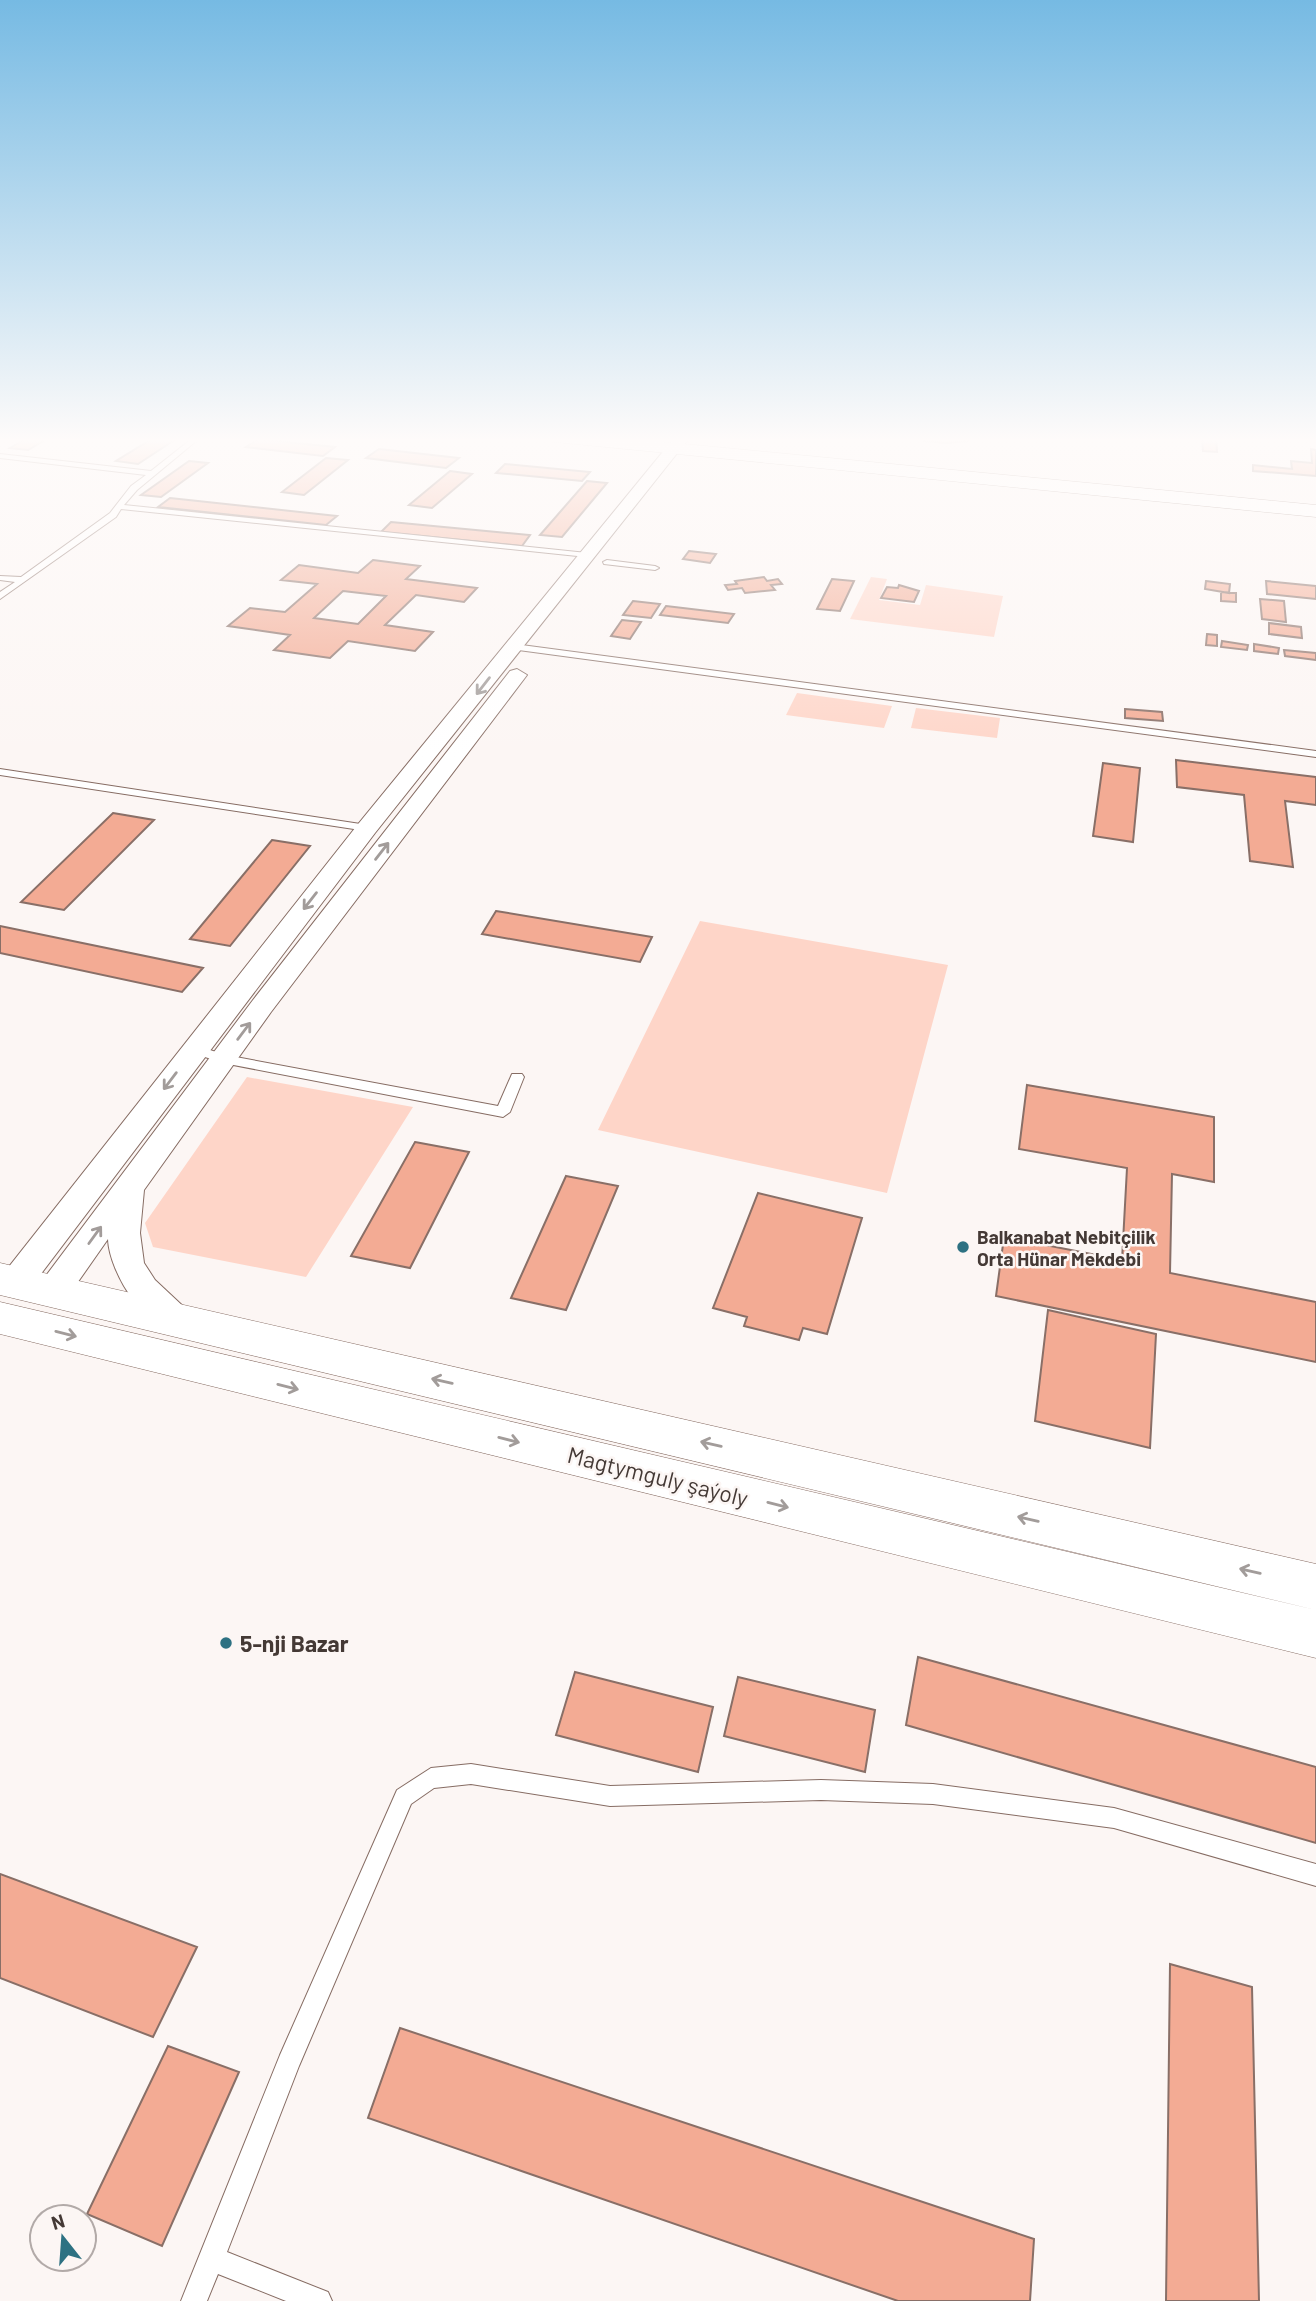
<svg xmlns="http://www.w3.org/2000/svg" width="1316" height="2301" viewBox="0 0 1316 2301" font-family="Barlow,sans-serif">
<style>
.green{fill:#fed5c8}
.building{fill:#f3ab94;stroke:#896f67;stroke-width:2;fill-rule:evenodd}
.lines{fill:none;stroke-linecap:round;stroke-linejoin:round}
.service-casing{stroke:#866c63;stroke-width:2}
.minor-casing{stroke:#866c63;stroke-width:2}
.tertiary-casing{stroke:#866c63;stroke-width:1}
.service{fill:#fff;fill-rule:evenodd}
.minor{fill:#fff;fill-rule:evenodd}
.tertiary{fill:#fff;fill-rule:evenodd}
.oneway{stroke:#a29c9a}
.poi-dot{fill:#2d7182;stroke:#fcf6f4;stroke-width:2.5}
.labels{text-anchor:middle;dominant-baseline:central;stroke-width:5;stroke-linejoin:round;paint-order:stroke}
.poi-label{font-size:19px;font-weight:bold;fill:#443935;stroke:#fcf6f4;text-anchor:start}
.near-street-label{font-size:23px;fill:#443935;stroke:#fcf6f4}
.near-poi-label{font-size:23px;font-weight:bold;fill:#443935;stroke:#fcf6f4;text-anchor:start}
</style>
<rect width="100%" height="100%" fill="#fcf6f4"/>
<path class="green" d="M871 577 887 579 879 600 920 605 926 585 1003 596 994 637 850 619Z
M797 693 892 706 884 728 786 715Z
M916 708 1000 718 997 738 911 728Z
M700 921 948 965 887 1193 598 1130Z
M247 1077 413 1107 306 1277 153 1247 145 1223Z"/>
<path class="building" d="M29 437H50L28 450 10 448Z
M155 437H179L138 464 116 461Z
M918 437H969L968 441 946 443 924 441Z
M1202 437H1216L1217 452 1203 451Z
M258 439 335 447 323 456 246 447Z
M379 449 459 458 446 468 366 458Z
M1311 449 1316 450V476L1253 471V465L1292 469 1291 461 1312 463Z
M326 458 348 460 304 495 282 492Z
M189 461 208 463 161 497 141 495Z
M505 464 590 472 582 481 496 473Z
M450 471 472 474 432 508 409 505Z
M587 481 607 483 562 537 540 535Z
M170 498 337 516 326 525 158 507Z
M391 522 530 535 522 546 381 532Z
M689 551 716 554 710 563 683 559Z
M373 560 420 566 406 579 477 588 464 602 416 595 385 625 433 632 415 651 348 641 330 658 274 650 290 635 228 626 250 608 285 612 317 584 281 580 299 565 358 573ZM343 591 386 596 358 624 314 618Z
M764 577 767 581 778 579 782 584 771 585 775 590 745 593 742 588 728 590 725 585 737 584 735 581Z
M832 579 854 581 840 611 817 609Z
M1206 581 1230 584 1229 593 1205 589Z
M1266 581 1316 586V599L1267 594Z
M899 585 919 591 914 602 881 598 887 587 898 588Z
M1221 592 1236 593V602L1221 601Z
M1260 599 1284 601 1286 622 1262 619Z
M633 601 660 604 651 618 623 615Z
M666 606 734 614 728 623 660 615Z
M622 620 641 622 630 639 611 636Z
M1269 623 1301 627 1302 638 1269 634Z
M1207 634 1217 635V646L1206 645Z
M1222 641 1248 645 1247 650 1221 647Z
M1254 644 1279 648 1278 654 1254 651Z
M1284 650 1316 653V660L1285 656Z
M1125 709 1162 712 1163 721 1125 718Z
M1176 760 1316 777V805L1285 801 1293 867 1250 861 1244 795 1177 787Z
M1103 763 1140 768 1133 842 1093 836Z
M113 813 154 820 64 910 21 902Z
M272 840 310 846 230 946 190 939Z
M496 911 652 937 640 962 482 934Z
M0 926 203 968 182 992 0 953Z
M1027 1085 1214 1117V1182L1172 1174 1170 1273 1316 1302V1362L996 1296 1004 1237 1122 1260 1127 1168 1019 1149Z
M415 1142 469 1152 410 1268 351 1256Z
M566 1176 618 1186 566 1310 511 1298Z
M758 1193 862 1218 827 1334 803 1328 799 1340 744 1326 747 1317 713 1308Z
M1048 1310 1156 1334 1150 1448 1035 1421Z
M918 1657 1316 1767V1843L906 1725Z
M575 1672 713 1707 698 1772 556 1735Z
M738 1677 875 1710 865 1772 724 1736Z
M0 1874 197 1947 153 2037 0 1978Z
M1170 1964 1252 1987 1259 2301H1166Z
M400 2028 1034 2239 1030 2301H898L368 2118Z
M168 2046 239 2072 162 2246 87 2214Z"/>
<g class="lines">
<g class="service-casing">
<path id="service" d="M194 437H201L137 490 124 505 587 553 591 555 587 557 121 509 116 517 0 599V592L15 582 0 580V576L21 577 110 513 131 486 146 475 0 458V454L151 471Z
M607 560 655 566 659 568 655 570 604 564 603 562Z
M514 644 1316 751V757L511 649V645Z
M0 769 367 825 372 828 367 831 0 775Z
M195 1045 225 1055 498 1106 512 1074H522L524 1077 510 1112 503 1117 223 1063 190 1052 189 1049 190 1046Z
M471 1764 610 1786 821 1780 933 1784 1114 1808 1316 1864V1886L1114 1828 933 1804 821 1800 610 1806 471 1784 434 1788 411 1804 299 2066 227 2252 328 2292 332 2301H286L218 2274 207 2301H181L280 2055 397 1790 431 1768Z"/>
</g>
<g class="minor-casing">
<path id="minor" d="M675 437H690L375 833 28 1291 16 1295 4 1291 0 1283 4 1273 359 823Z
M517 669 527 675 524 679 271 1012 144 1190 140 1233 144 1263 155 1280 186 1309 191 1318 186 1327C149 1340 109 1272 108 1239L66 1299 54 1303 42 1299 38 1290 42 1281 253 1000 510 671Z"/>
</g>
<g class="tertiary-casing">
<path id="tertiary" d="M546 437H612L1316 505V517L555 442Z
M0 1263 1316 1564V1610L0 1295Z
M0 1302 1316 1610V1658L0 1334Z"/>
</g>
<use href="#service" class="service"/>
<use href="#minor" class="minor"/>
<use href="#tertiary" class="tertiary"/>
</g>
<defs><path id="oneway-shaft" d="M-6 0H5M1.5-3L5.5 0L1.5 3" fill="none" stroke-width="1.6" stroke-linecap="round" stroke-linejoin="round" transform="scale(1.75)"/></defs>
<g class="oneway">
<use href="#oneway-shaft" transform="translate(483 686) rotate(128)"/>
<use href="#oneway-shaft" transform="translate(382 851) rotate(-52)"/>
<use href="#oneway-shaft" transform="translate(310 901) rotate(128)"/>
<use href="#oneway-shaft" transform="translate(244 1031) rotate(-53)"/>
<use href="#oneway-shaft" transform="translate(170 1081) rotate(127)"/>
<use href="#oneway-shaft" transform="translate(95 1235) rotate(-54)"/>
<use href="#oneway-shaft" transform="translate(66 1334) rotate(14)"/>
<use href="#oneway-shaft" transform="translate(442 1381) rotate(-167)"/>
<use href="#oneway-shaft" transform="translate(288 1387) rotate(14)"/>
<use href="#oneway-shaft" transform="translate(509 1440) rotate(14)"/>
<use href="#oneway-shaft" transform="translate(711 1444) rotate(-167)"/>
<use href="#oneway-shaft" transform="translate(778 1505) rotate(14)"/>
<use href="#oneway-shaft" transform="translate(1028 1519) rotate(-167)"/>
<use href="#oneway-shaft" transform="translate(1250 1571) rotate(-167)"/>
</g>
<linearGradient id="sky" x2="0" y2="1"><stop stop-color="#76bae3"/><stop offset="0.58" stop-color="#fefbfa"/><stop offset="1" stop-color="#fefbfa" stop-opacity="0"/></linearGradient>
<rect width="1316" height="759" fill="url(#sky)"/>
<g class="poi-dot">
<circle cx="963" cy="1247" r="7"/>
<circle cx="226" cy="1643" r="7"/>
</g>
<g class="labels">
<g class="poi-label">
<text x="977" y="1236">Balkanabat Nebitçilik<tspan x="977" dy="22">Orta Hünar Mekdebi</tspan></text>
</g>
<g class="near-street-label">
<text transform="translate(658 1476) rotate(14)">Magtymguly şaýoly</text>
</g>
<g class="near-poi-label">
<text x="240" y="1643">5-nji Bazar</text>
</g>
</g>
<g transform="translate(63 2238) rotate(343)"><circle r="33" fill="#fcf6f4" stroke="#b2aaa8" stroke-width="2"/>
<path d="M0-5L12 26L0 18L-12 26Z" fill="#2d7182"/>
<text y="-10" font-size="19" font-weight="bold" text-anchor="middle" fill="#443935">N</text>
</g>
</svg>
